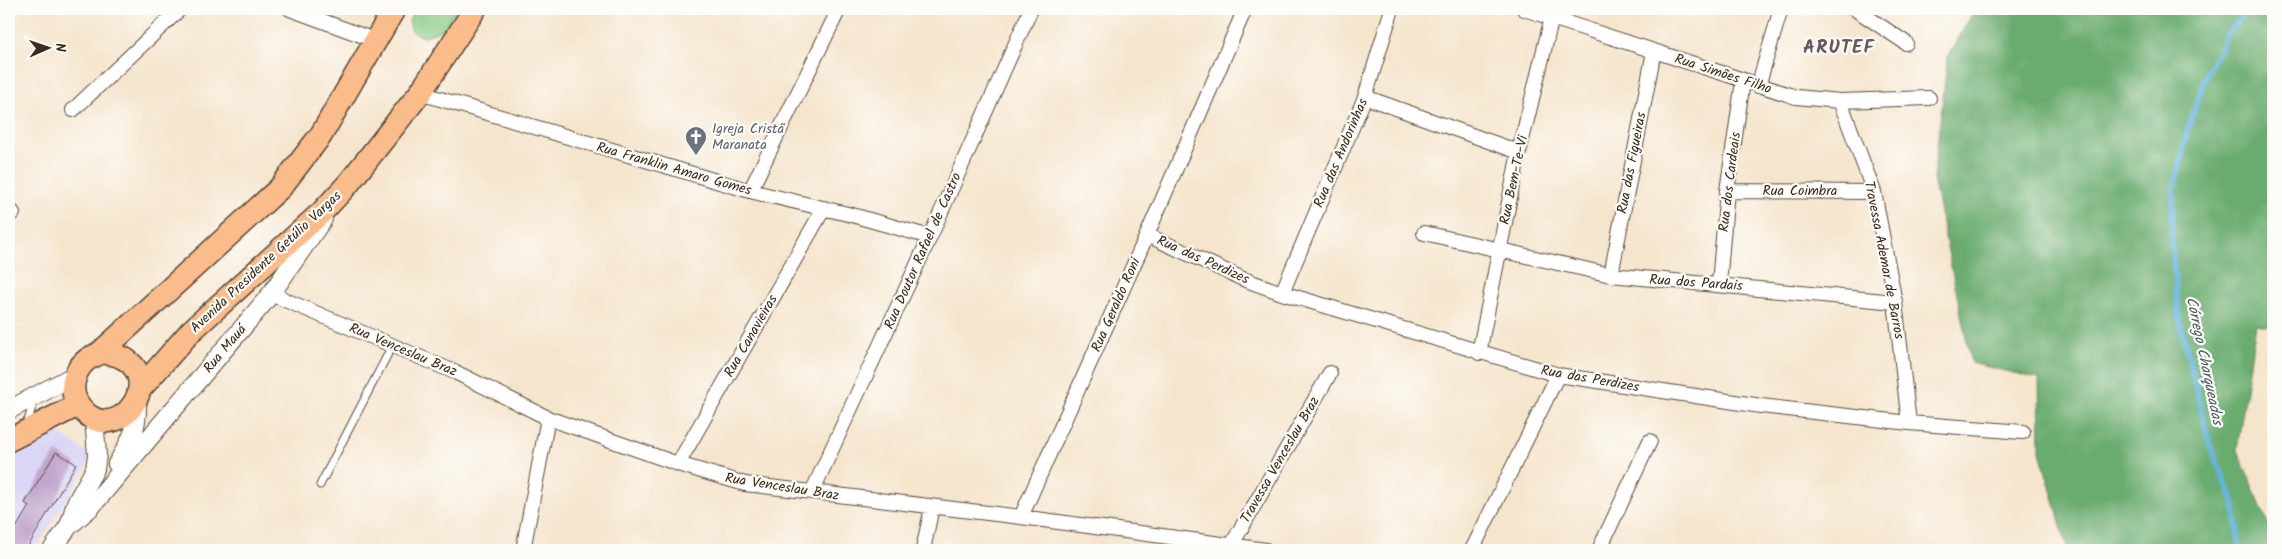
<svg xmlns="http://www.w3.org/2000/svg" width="2282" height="559" viewBox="0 0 2282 559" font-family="Kalam,sans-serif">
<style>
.built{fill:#dcd6f6}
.green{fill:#84c781;stroke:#607850}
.forest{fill:#6bac6f;stroke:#536b46}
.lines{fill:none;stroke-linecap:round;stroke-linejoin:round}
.stream{stroke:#64b3de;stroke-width:5.5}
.building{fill:#c2a7ce}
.service-casing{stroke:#574638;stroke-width:9}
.minor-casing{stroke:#574638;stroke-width:16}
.tertiary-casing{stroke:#574638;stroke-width:20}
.primary-casing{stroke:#574638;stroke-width:25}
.service{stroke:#fff;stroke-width:7}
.minor{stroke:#fff;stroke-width:14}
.tertiary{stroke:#fff;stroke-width:18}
.primary{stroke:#f9bc8a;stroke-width:22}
.labels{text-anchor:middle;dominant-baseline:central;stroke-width:4.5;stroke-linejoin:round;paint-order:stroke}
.street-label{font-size:14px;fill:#3b2a1e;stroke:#fdfcf7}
.worship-label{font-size:14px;fill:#5b616d;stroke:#fdfcf7;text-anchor:start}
.water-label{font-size:15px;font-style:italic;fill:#495a61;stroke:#fdfcf7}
.district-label{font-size:19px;font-weight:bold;letter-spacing:1px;fill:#6a565c;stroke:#fdfcf7}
</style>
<rect width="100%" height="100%" fill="#fdfcf7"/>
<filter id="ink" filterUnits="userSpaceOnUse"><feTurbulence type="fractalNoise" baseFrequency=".02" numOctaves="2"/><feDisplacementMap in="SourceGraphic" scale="10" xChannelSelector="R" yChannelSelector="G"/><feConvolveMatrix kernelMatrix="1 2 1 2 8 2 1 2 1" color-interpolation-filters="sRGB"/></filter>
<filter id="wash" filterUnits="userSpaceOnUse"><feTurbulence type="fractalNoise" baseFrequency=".0096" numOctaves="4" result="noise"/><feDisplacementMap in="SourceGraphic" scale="20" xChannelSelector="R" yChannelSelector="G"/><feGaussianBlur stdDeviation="1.12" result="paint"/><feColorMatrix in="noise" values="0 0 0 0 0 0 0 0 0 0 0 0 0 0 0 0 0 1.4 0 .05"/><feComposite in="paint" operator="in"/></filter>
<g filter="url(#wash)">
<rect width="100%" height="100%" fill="#f5e5cd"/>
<path class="built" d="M52 426 92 458 35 550H9V451Z"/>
<path class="green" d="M415 9H457L444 29 424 37 412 32 409 21Z"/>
<path class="forest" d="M1975 9H2273V327L2256 324 2237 450 2273 535V550H2068L2040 452 2039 379 1971 363 1933 179 1948 56Z"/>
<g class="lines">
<path class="stream" d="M2240 550 2234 502 2210 446 2179 318 2171 241 2174 189 2188 128 2206 75 2226 36 2248 9"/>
</g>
<g id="blocks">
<path class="building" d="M56 452 76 464 26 550H9V540L29 506 25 503Z"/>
</g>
</g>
<g filter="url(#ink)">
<use href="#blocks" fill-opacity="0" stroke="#574638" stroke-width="1"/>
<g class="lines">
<g class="service-casing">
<path id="service" d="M27 425 34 399
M320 485 392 346"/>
</g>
<g class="minor-casing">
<path id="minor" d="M290 9 377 41
M1524 9 1796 97 1840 101 1929 98
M1855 9 1906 43
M1758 86 1781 9
M420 93 750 191 852 215 930 237
M1365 97 1519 152
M1840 101 1874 192 1895 302 1909 423
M73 110 180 9
M750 191 839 9
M1727 191 1874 192
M9 208 13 213
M1424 233 1611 275 1895 302
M1147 235 1243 279 1282 293 1558 375 1761 406 1909 423 2023 432
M1611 275 1654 51
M1719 284 1727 191 1743 81
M1282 293 1365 97 1392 9
M271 294 457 373 548 418 678 464 745 484 1021 517 1266 550
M1479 353 1519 152 1554 9
M678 464 824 208
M812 492 930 237 1031 9
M1021 517 1147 235 1245 9
M1231 546 1330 373
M523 550 548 418
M923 550 932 507
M1472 550 1558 375
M1599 550 1650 441"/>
</g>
<g class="tertiary-casing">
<path id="tertiary" d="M9 410 75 375
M117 464C132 438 138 430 137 399
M69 526 76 503 95 469 97 455 94 418
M52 550 68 527 91 507 271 294 323 219"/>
</g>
<g class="primary-casing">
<path id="primary" d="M101 352 280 188 321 135 394 9
M101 352C107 353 114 354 119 356 170 378 115 452 80 407 68 392 73 370 88 359 92 356 97 356 101 352Z
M140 389 191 331 322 212 348 184 420 93 475 9
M9 440 78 405"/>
</g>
<use href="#service" class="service"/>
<use href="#minor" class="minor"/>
<use href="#tertiary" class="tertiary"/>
<use href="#primary" class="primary"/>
</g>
</g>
<defs>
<g id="church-pin" transform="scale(1.125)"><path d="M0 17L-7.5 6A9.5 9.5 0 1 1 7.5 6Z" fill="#6b7280" stroke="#fdfcf7"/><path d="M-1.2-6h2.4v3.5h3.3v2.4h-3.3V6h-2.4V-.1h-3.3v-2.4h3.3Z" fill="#fff"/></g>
</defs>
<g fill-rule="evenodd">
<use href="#church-pin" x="696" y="137"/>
</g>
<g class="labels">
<g class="street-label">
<text transform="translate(1723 74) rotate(18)">Rua Simões Filho</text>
<text transform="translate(1341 153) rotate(-67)">Rua das Andorinhas</text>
<text transform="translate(1632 163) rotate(-79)">Rua das Figueiras</text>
<text transform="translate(674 169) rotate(16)">Rua Franklin Amaro Gomes</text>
<text transform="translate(1514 180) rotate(-78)">Rua Bem-Te-Vi</text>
<text transform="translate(1730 182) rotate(-83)">Rua dos Cardeais</text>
<text x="1800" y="191">Rua Coimbra</text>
<text transform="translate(923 251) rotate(-66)">Rua Doutor Rafael de Castro</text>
<text transform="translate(1203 260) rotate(24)">Rua das Perdizes</text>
<text transform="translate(1884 260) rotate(79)">Travessa Ademar de Barros</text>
<text transform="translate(266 262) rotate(-43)">Avenida Presidente Getúlio Vargas</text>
<text transform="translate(1696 283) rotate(4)">Rua dos Pardais</text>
<text transform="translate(1116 305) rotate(-66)">Rua Geraldo Roni</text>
<text transform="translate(751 336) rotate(-60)">Rua Canavieiras</text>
<text transform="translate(225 349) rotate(-50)">Rua Mauá</text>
<text transform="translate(403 350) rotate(23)">Rua Venceslau Braz</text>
<text transform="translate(1590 379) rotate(10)">Rua das Perdizes</text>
<text transform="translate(1280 460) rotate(-60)">Travessa Venceslau Braz</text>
<text transform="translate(782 487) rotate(9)">Rua Venceslau Braz</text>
</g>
<g class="worship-label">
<text x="712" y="129">Igreja Cristã<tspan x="712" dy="16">Maranata</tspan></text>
</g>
<g class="water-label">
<text transform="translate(2204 361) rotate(78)">Córrego Charqueadas</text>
</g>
<g class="district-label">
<text x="1839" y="48">ARUTEF</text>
</g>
</g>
<rect width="2282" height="559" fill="none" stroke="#fdfcf7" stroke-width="30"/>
<g transform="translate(48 48) rotate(88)" stroke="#fdfcf7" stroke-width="4" paint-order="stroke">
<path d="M0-4L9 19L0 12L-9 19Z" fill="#3b2a1e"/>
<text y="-8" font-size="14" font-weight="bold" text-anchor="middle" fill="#3b2a1e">N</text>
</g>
</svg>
